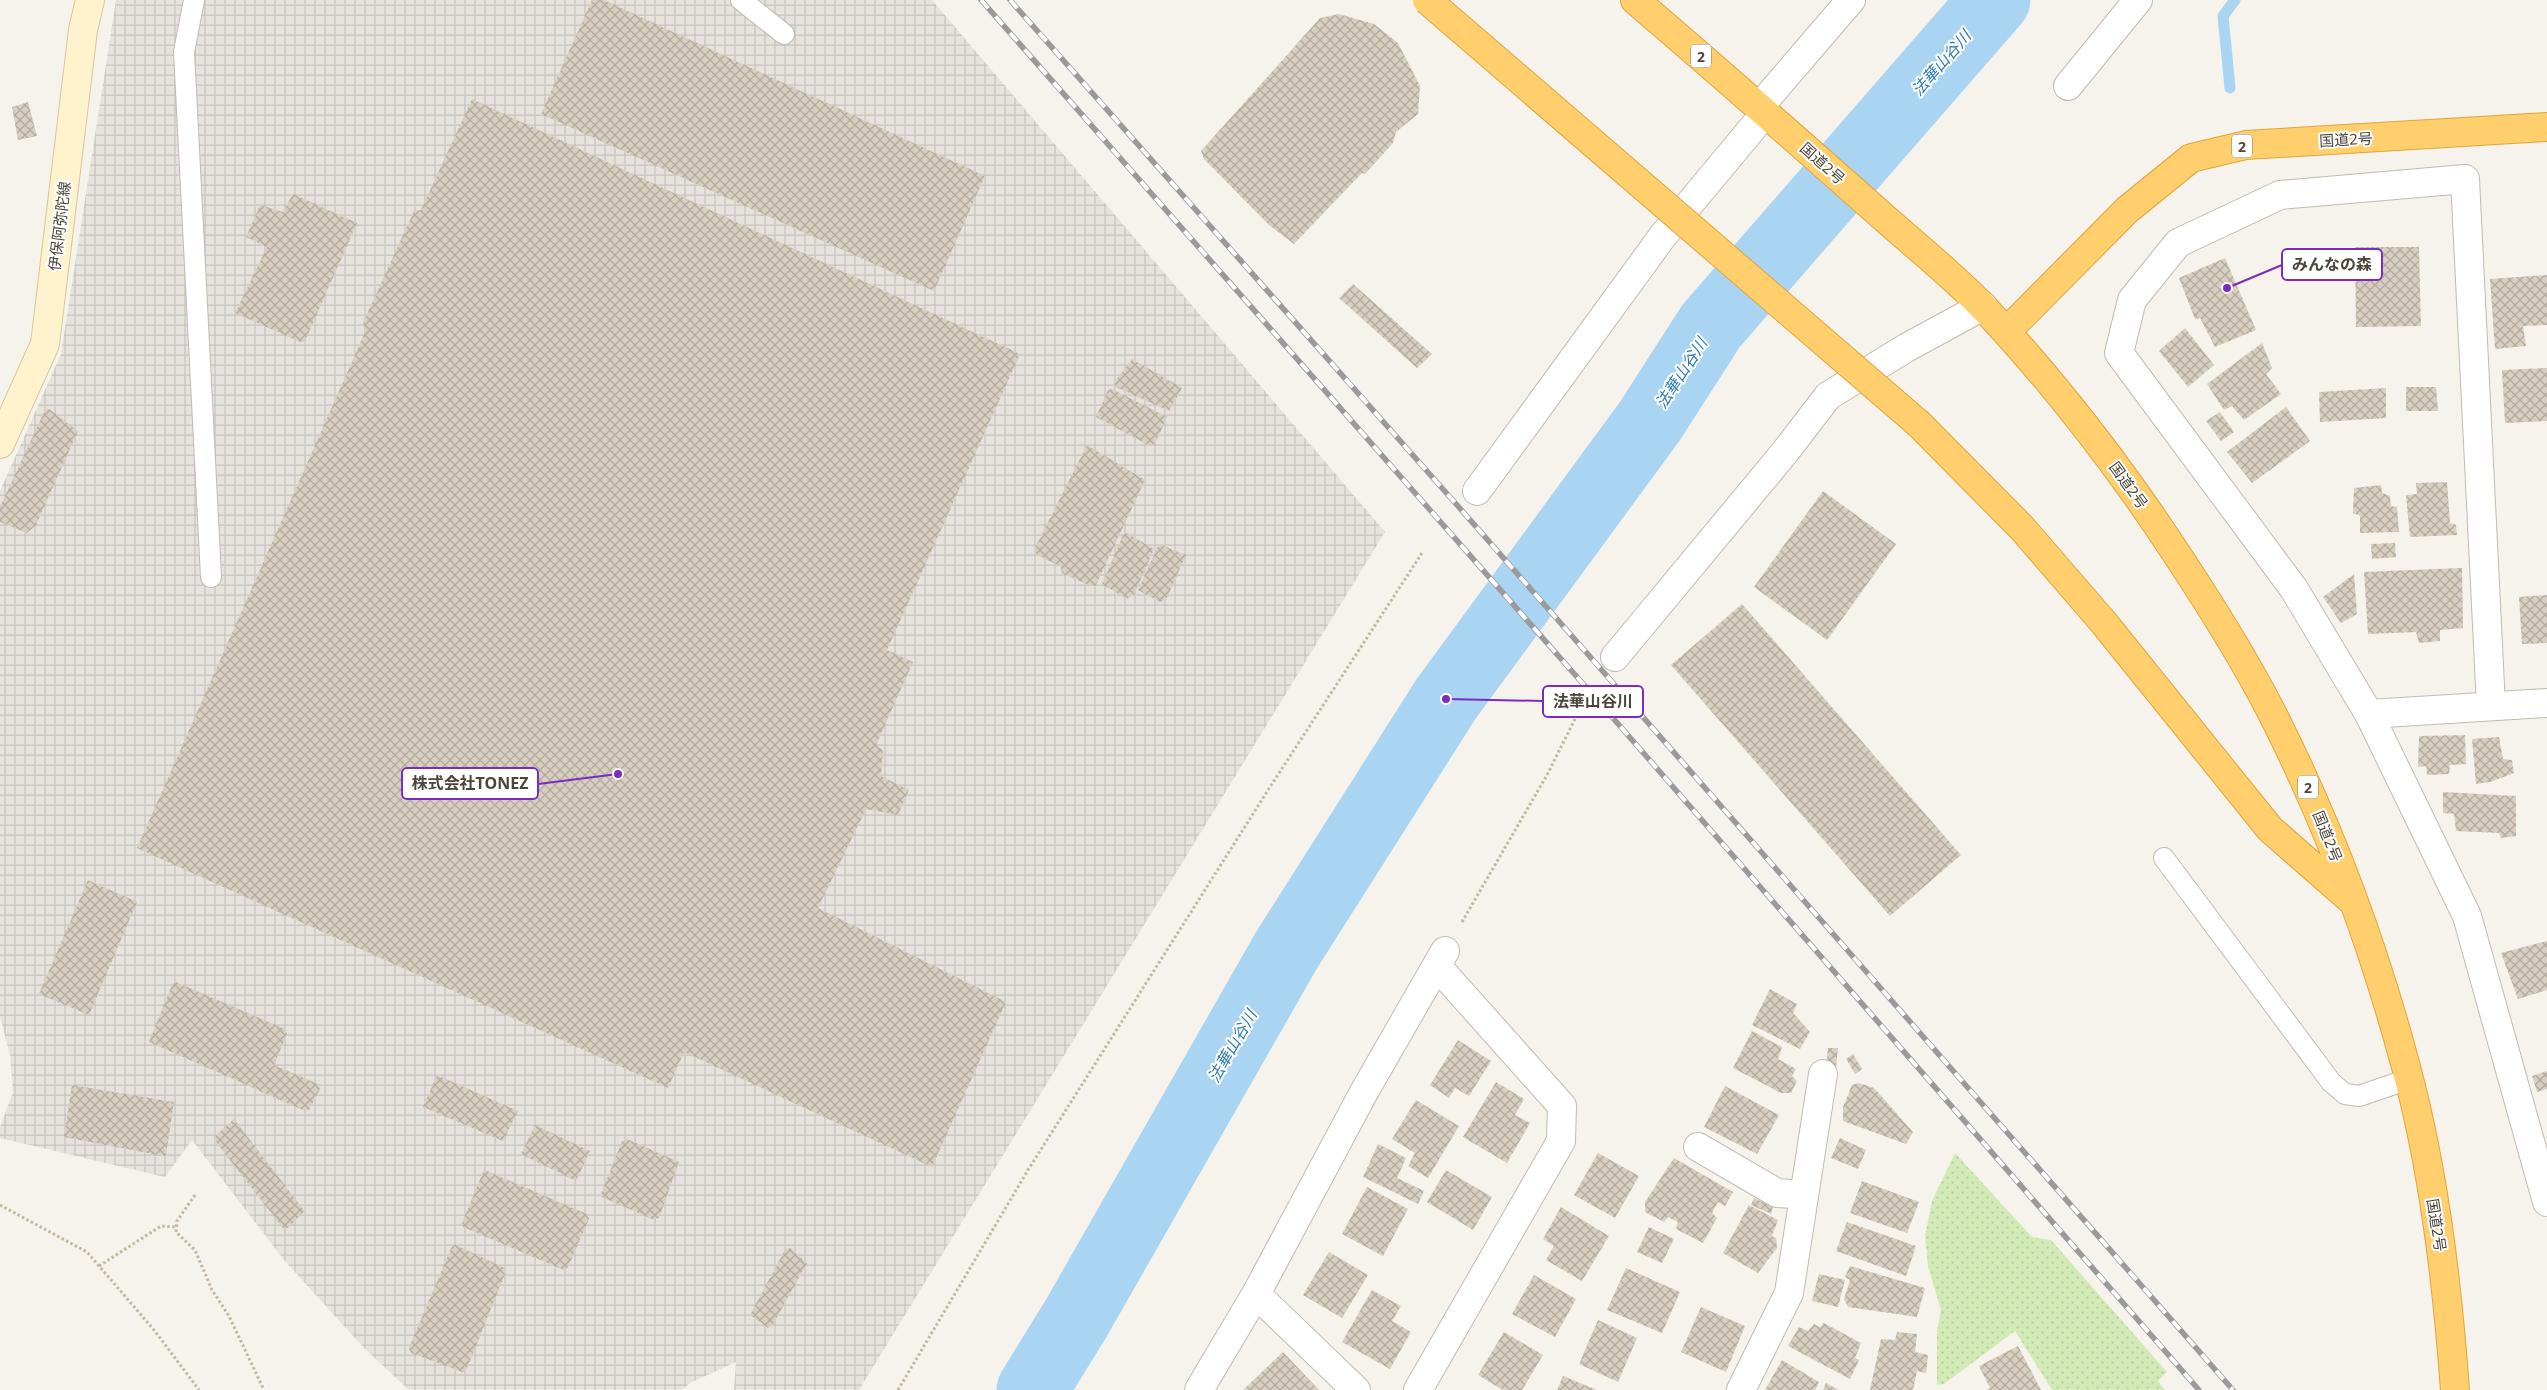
<svg xmlns="http://www.w3.org/2000/svg" width="2547" height="1390" viewBox="0 0 2547 1390" font-family="'Noto Sans','Noto Sans JP',sans-serif">
<style>
.industrial{fill:url(#industrial-grid)}
.grass{fill:url(#grass-dots)}
.lines{fill:none;stroke-linecap:round;stroke-linejoin:round}
.stream{stroke:#a9d4f2;stroke-width:11}
.river{stroke:#a9d4f2;stroke-width:71}
.building{fill:url(#building-cross-hatch)}
.lane-casing{stroke:#c2bbae;stroke-width:22}
.street-casing{stroke:#c2bbae;stroke-width:30}
.secondary-casing{stroke:#d6c79b;stroke-width:30}
.highway-casing{stroke:#e0a43c;stroke-width:30}
.path{stroke:#c4b79f;stroke-width:3;stroke-dasharray:2.5 2.5;stroke-linecap:butt}
.lane{stroke:#fff;stroke-width:20}
.street{stroke:#fff;stroke-width:28}
.secondary{stroke:#fff3cd;stroke-width:28}
.highway{stroke:#ffcf6e;stroke-width:28}
.rail-casing{stroke:#9a9a9a;stroke-width:5.5}
.rail{stroke:#fff;stroke-width:4;stroke-dasharray:11;stroke-linecap:butt}
.highway-bridge-casing{stroke:#e0a43c;stroke-width:30;stroke-linecap:butt}
.highway-bridge{stroke:#ffcf6e;stroke-width:28}
.labels{text-anchor:middle;dominant-baseline:central;stroke-width:4;stroke-linejoin:round;paint-order:stroke}
.shield{fill:#fff;stroke:#817c74;stroke-width:1}
.shield-label{font-size:14px;font-weight:bold;fill:#4b4439}
.street-label{font-size:15px;fill:#4b4439;stroke:#fff}
.water-label{font-size:16px;font-style:italic;fill:#2e7ab2;stroke:#fff}
.leader{fill:none;stroke:#7b2cbf;stroke-width:2}
.callout-dot{fill:#7b2cbf;stroke:#fff;stroke-width:2}
.callout{fill:#fff;stroke:#7b2cbf;stroke-width:2}
.callout-label{font-size:16px;text-anchor:middle;font-weight:bold;fill:#4b4439}
</style>
<defs>
<pattern id="industrial-grid" width="8" height="8" patternUnits="userSpaceOnUse" patternTransform="scale(1.25)"><rect width="8" height="8" fill="#e6e2dd"/><path d="M0 4h8M4 0v8" fill="none" stroke="#c7c3be"/></pattern>
<pattern id="grass-dots" width="8" height="8" patternUnits="userSpaceOnUse" patternTransform="scale(1.25)"><rect width="8" height="8" fill="#d2eab5"/><path d="M2 2h.1M6 6h.1" fill="none" stroke="#b6ca9c" stroke-width="1.8" stroke-linecap="round"/></pattern>
<pattern id="building-cross-hatch" width="8" height="8" patternUnits="userSpaceOnUse" patternTransform="scale(1.25)"><rect width="8" height="8" fill="#d8cfc1"/><path d="M0 0l8 8M0 8l8-8" fill="none" stroke="#b1aa9e"/></pattern>
</defs>
<rect width="100%" height="100%" fill="#f6f3ec"/>
<path class="industrial" d="M116 0H932L1385 532 859 1390H734L736 1362 690 1383 682 1390H409L364 1348 284 1260 192 1140 165 1177 0 1138V1127L13 1092 10 1055 0 1017V491L61 354Z"/>
<path class="grass" d="M1955 1153 2032 1237 2051 1240 2167 1372 2158 1381 2165 1390H2052L2015 1331 1944 1384 1937 1385V1331L1941 1310 1928 1266 1925 1236 1932 1201Z"/>
<g class="lines">
<path class="stream" d="M2230 88 2223 16 2235 0"/>
<path class="river" d="M1032 1390 1077 1317 1286 951 1446 699 1650 421 1711 326 1995 0"/>
</g>
<path class="building" d="M592 0H604L985 176 934 291 541 114Z
M1339 14 1374 24 1398 43 1420 86 1418 114 1396 132 1393 143 1365 174 1362 173 1294 244 1269 225 1204 159 1201 151 1320 18Z
M472 99 1020 354 887 650 913 662 876 745 883 750 881 776 909 790 898 815 866 809 818 908 1006 1002 932 1167 684 1052 668 1088 137 848 366 330 363 323 414 211 421 210Z
M28 102 37 136 18 140 12 107Z
M293 194 357 223 305 341 300 342 235 313 267 247 246 237 260 205 283 212Z
M2355 247H2419L2421 326 2356 327Z
M2225 258 2256 330 2215 347 2200 318 2195 319 2179 278Z
M2547 275V325L2523 326 2526 346 2495 349 2490 279Z
M1353 284 1432 354 1417 368 1339 298Z
M2185 328 2214 365 2188 387 2159 351Z
M2262 343 2272 368 2266 374 2281 394 2244 420 2232 406 2224 410 2207 384Z
M1132 359 1182 388 1169 411 1118 388 1114 383Z
M2547 368V421L2505 423 2502 370Z
M2406 387H2436L2438 411H2406Z
M2386 388V418L2320 422 2319 392Z
M1112 389 1167 417 1155 444 1150 446 1096 417 1108 390Z
M2286 407 2310 441 2252 483 2227 452Z
M49 409 78 431 36 525 27 533 0 522V507L45 410Z
M2220 412 2234 432 2221 441 2206 421Z
M1087 445 1145 480 1096 585 1091 586 1062 573 1060 566 1037 555 1034 550Z
M2447 482 2450 523 2456 525 2457 535 2410 537 2406 495 2417 494 2416 483Z
M2381 485 2382 493 2390 496 2391 506 2397 507 2399 532 2360 533V516L2353 513 2354 488Z
M1823 491 1896 544 1827 640 1754 587Z
M1127 533 1154 549 1134 595 1127 599 1102 584 1123 535Z
M2395 543 2396 557 2372 559 2371 544Z
M1159 544 1186 555 1166 600 1160 602 1138 590Z
M2462 568 2463 628 2440 630V641L2419 643 2416 632 2368 634 2364 572Z
M2354 574 2357 614 2341 623 2323 597Z
M2547 595V643L2522 644 2519 597Z
M1742 604 1961 855 1890 916 1671 665Z
M2465 735 2466 764 2450 765 2449 774 2427 775 2426 766 2418 767 2419 736Z
M2499 737 2503 759 2512 760 2514 773 2490 782 2476 784 2472 739Z
M2443 792 2516 796V836L2501 838 2499 833 2456 831 2454 814 2443 813Z
M88 880 137 902 89 1015 39 994Z
M2547 941V990L2518 999 2501 953Z
M176 982 285 1029 287 1034 274 1065 318 1084 320 1089 309 1110 305 1111 149 1042 172 985Z
M1770 989 1797 1004 1793 1013 1810 1032 1800 1049 1752 1025Z
M1752 1031 1782 1047 1778 1059 1796 1069 1792 1076 1797 1081 1791 1093H1781L1733 1068Z
M1458 1040 1491 1061 1469 1096 1455 1088 1449 1098 1430 1085Z
M1828 1048H1838L1836 1067 1826 1066Z
M1853 1054 1862 1069 1855 1074 1846 1059Z
M2547 1071V1089L2537 1092 2532 1076Z
M437 1075 518 1111 503 1141 423 1107Z
M1496 1082 1524 1099 1515 1115 1530 1123 1507 1163 1463 1137Z
M1859 1083 1874 1088 1913 1132 1906 1144 1843 1121V1107L1852 1085Z
M72 1085 174 1102 166 1155 163 1156 64 1137Z
M1725 1086 1779 1115 1757 1154 1704 1127Z
M1416 1100 1459 1126 1428 1178 1408 1166 1415 1153 1392 1139Z
M234 1119 303 1209 304 1212 288 1228H283L215 1141V1136Z
M535 1125 590 1151 576 1181 521 1154Z
M1840 1138 1866 1150 1858 1169 1831 1158Z
M627 1139 679 1162 659 1218 654 1220 602 1197 601 1194 622 1141Z
M1378 1144 1406 1158 1397 1178 1424 1191 1418 1204 1363 1177Z
M1598 1153 1639 1176 1615 1218 1574 1195Z
M1674 1158 1733 1192 1725 1206 1718 1202 1712 1213 1717 1218 1703 1243 1676 1229 1678 1222 1668 1217 1664 1222 1645 1212V1202Z
M1446 1170 1492 1197 1473 1230 1427 1202Z
M487 1171 587 1214 589 1219 567 1269 564 1270 463 1227 462 1223 483 1172Z
M1862 1181 1919 1202 1907 1233 1850 1213Z
M1367 1187 1408 1209 1383 1256 1342 1234Z
M1754 1198 1773 1207 1771 1214 1751 1205Z
M1749 1205 1778 1220 1772 1236 1776 1238 1777 1248 1758 1273 1723 1253Z
M1561 1207 1609 1236 1582 1281 1546 1260 1554 1246 1543 1239Z
M1847 1222 1916 1246 1906 1276 1836 1251Z
M1649 1227 1674 1239 1662 1263 1637 1252Z
M456 1245 507 1269 465 1373 411 1353 409 1348 452 1246Z
M790 1248 807 1263 772 1326 768 1328 750 1315 785 1250Z
M1329 1252 1368 1275 1342 1318 1303 1295Z
M1850 1266 1925 1288 1917 1317 1848 1307 1844 1299 1850 1280 1845 1277Z
M1626 1268 1680 1292 1662 1333 1607 1310Z
M1819 1274 1845 1280 1838 1307 1812 1301Z
M1534 1275 1576 1299 1555 1337 1512 1314Z
M1372 1290 1401 1306 1392 1321 1411 1332 1390 1369 1342 1342Z
M1701 1307 1745 1326 1726 1372 1681 1352Z
M1598 1320 1637 1338 1618 1382 1579 1364Z
M1824 1323 1861 1343 1855 1358 1859 1360 1850 1379 1788 1346 1799 1327 1808 1331 1814 1324 1820 1327Z
M1504 1332 1543 1355 1522 1390H1503L1478 1375Z
M1897 1332 1917 1334 1915 1352 1928 1355 1926 1373 1917 1371 1913 1390H1870L1881 1339 1895 1340Z
M2018 1346 2041 1390H1987L1990 1388 1979 1366Z
M1283 1352 1319 1390H1243Z
M1782 1360 1819 1382 1815 1390H1765Z
M1563 1376 1597 1390H1557Z
M1826 1383 1839 1390H1823Z"/>
<g class="lines">
<g class="lane-casing">
<path id="lane" d="M194 0 184 52 211 577
M741 0 784 34
M2164 858 2331 1082 2345 1094 2359 1096 2409 1079"/>
</g>
<g class="street-casing">
<path id="street" d="M2068 86 2138 0
M1760 106 1851 0
M1477 491 1662 237 1766 112
M1615 657 1785 452 1828 396 1906 348 1983 306
M2491 706 2465 179 2280 195 2178 243 2132 300 2119 353 2294 589 2369 714 2467 916 2547 1202
M2369 714 2547 703
M1698 1147 1777 1193 1804 1195
M1256 1294 1356 1390
M1199 1390 1256 1294 1364 1092 1445 951
M1418 1390 1561 1141 1562 1106 1437 966
M1741 1390 1789 1293 1823 1074"/>
</g>
<g class="secondary-casing">
<path id="secondary" d="M0 444 45 344 83 30 90 0"/>
</g>
<g class="highway-casing">
<path id="highway" d="M1635 0C1718 71 1800 143 1881 215 1917 247 1955 277 1987 311 2058 387 2121 469 2178 556 2215 612 2251 669 2280 729 2333 836 2375 951 2406 1067 2434 1172 2447 1281 2455 1390
M2006 332 2127 210 2191 158 2246 145 2547 127
M1919 424 2022 528 2104 623 2270 829 2350 899"/>
</g>
<path class="path" d="M1462 922 1547 775 1576 717 1596 686
M195 1195 177 1221 176 1232 195 1250 212 1290 229 1316 264 1390
M0 1205 87 1252 154 1330 199 1390
M99 1266 161 1226 177 1227
M898 1390 1028 1170 1270 787 1422 553"/>
<use href="#lane" class="lane"/>
<use href="#street" class="street"/>
<use href="#secondary" class="secondary"/>
<use href="#highway" class="highway"/>
<g class="rail-casing">
<path id="rail" d="M981 0 1592 694 2199 1390
M1010 0 1457 505 2233 1390"/>
</g>
<use href="#rail" class="rail"/>
<g class="highway-bridge-casing">
<path id="highway-bridge" d="M1427 0 1919 424"/>
</g>
<use href="#highway-bridge" class="highway-bridge"/>
</g>
<g class="labels">
<g class="shield">
<rect x="1691" y="44.5" width="20" height="23" rx="4"/>
<rect x="2232" y="134.5" width="20" height="23" rx="4"/>
<rect x="2298" y="775.5" width="20" height="23" rx="4"/>
</g>
<g class="shield-label">
<text x="1701" y="56">2</text>
<text x="2242" y="146">2</text>
<text x="2308" y="787">2</text>
</g>
<g class="street-label">
<text transform="translate(2346 139) rotate(-3)">国道2号</text>
<text transform="translate(1823 163) rotate(42)">国道2号</text>
<text transform="translate(59 226) rotate(-83)">伊保阿弥陀線</text>
<text transform="translate(2129 485) rotate(54)">国道2号</text>
<text transform="translate(2328 836) rotate(68)">国道2号</text>
<text transform="translate(2437 1225) rotate(81)">国道2号</text>
</g>
<g class="water-label">
<text transform="translate(1941 63) rotate(-49)">法華山谷川</text>
<text transform="translate(1681 373) rotate(-57)">法華山谷川</text>
<text transform="translate(1232 1046) rotate(-60)">法華山谷川</text>
</g>
</g>
<path class="leader" d="M2227 288L2282 265M1446 699L1543 701M618 774L538 784"/>
<g class="callout-dot">
<circle cx="2227" cy="288" r="5"/>
<circle cx="1446" cy="699" r="5"/>
<circle cx="618" cy="774" r="5"/>
</g>
<g class="callout">
<rect x="2282" y="249" width="100" height="31" rx="5"/>
<rect x="1543" y="686" width="100" height="31" rx="5"/>
<rect x="402" y="768" width="136" height="31" rx="5"/>
</g>
<g class="callout-label">
<text x="2332" y="270">みんなの森</text>
<text x="1593" y="707">法華山谷川</text>
<text x="470" y="789">株式会社TONEZ</text>
</g>
</svg>
